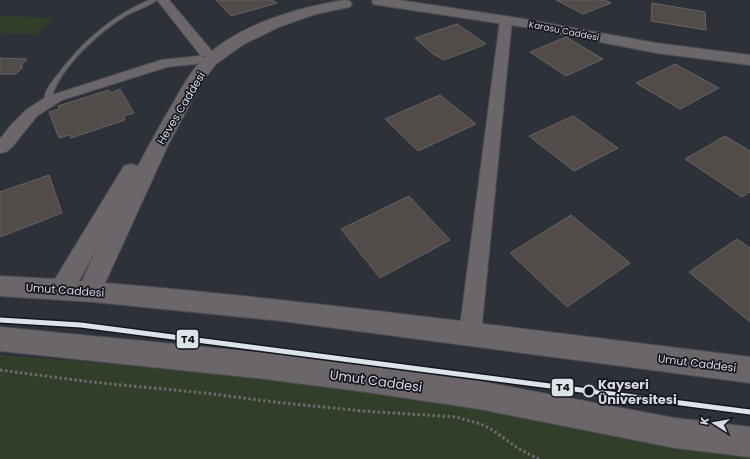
<svg xmlns="http://www.w3.org/2000/svg" width="750" height="459" viewBox="0 0 750 459" font-family="Poppins,sans-serif">
<style>
.green{fill:#323e2a}
.building{fill:#514b4a;stroke:#656364}
.lines{fill:none;stroke-linecap:round;stroke-linejoin:round}
.service-casing{stroke:#4b4d53;stroke-width:2}
.minor-casing{stroke:#4b4d53;stroke-width:2}
.tertiary-casing{stroke:#4b4d53;stroke-width:2}
.path{stroke:#6d6a6e;stroke-width:3;stroke-dasharray:2.5 2.5;stroke-linecap:butt}
.service{fill:#6b6669;fill-rule:evenodd}
.minor{fill:#6b6669;fill-rule:evenodd}
.tertiary{fill:#6b6669;fill-rule:evenodd}
.tram-1-casing{stroke:#16171e;stroke-width:8}
.tram-1{stroke:#dce3e9;stroke-width:5}
.stop-dot{fill:#16171e;stroke:#d7dae3;stroke-width:2}
.labels{text-anchor:middle;dominant-baseline:central;stroke-width:3.5;stroke-linejoin:round;paint-order:stroke}
.far-street-label{font-size:9px;fill:#d7dae3;stroke:#16171e}
.street-label{font-size:11px;fill:#d7dae3;stroke:#16171e}
.near-street-label{font-size:13px;fill:#d7dae3;stroke:#16171e}
.near-stop-label{font-size:13px;font-weight:bold;fill:#d7dae3;stroke:#16171e;text-anchor:start}
.line-badge{stroke:#16171e;stroke-width:1.5}
.pale-badge-label{font-size:11px;text-anchor:middle;font-weight:bold;fill:#111}
</style>
<rect width="100%" height="100%" fill="#2f3138"/>
<path class="green" d="M1 16 52 18 37 34 0 33V18Z
M0 355C250 373 502 408 750 445V459H0Z"/>
<path class="building" d="M216 0H273L277 3 231 16Z
M556 0H605L611 3 583 14Z
M652 3 705 12 706 30 651 21Z
M457 24 486 44 444 60 433 54 415 38Z
M566 37 603 59 566 76 530 52Z
M0 58 27 59 20 67H23L16 74H0Z
M675 64 719 88 680 109 636 83Z
M120 89 134 113 124 116 125 120 71 138 70 135 59 138 49 112 59 109 58 106 109 90 111 93Z
M440 95 476 124 418 151 385 119Z
M573 116 618 148 574 171 529 136Z
M725 136 750 151V192L742 197 685 159Z
M49 175 62 213 0 237V192Z
M409 196 450 240 380 278 341 229Z
M571 215 630 263 567 307 510 253Z
M737 239 750 248V322L689 272Z"/>
<g class="lines">
<g class="service-casing">
<path id="service" d="M149 0H157C148 7 136 10 127 15 100 32 69 59 55 88 53 93 52 98 51 103H45C42 92 53 81 59 73 83 41 112 16 149 0Z"/>
</g>
<g class="minor-casing">
<path id="minor" d="M157 0H169L211 50 213 53 211 56H201Z
M506 16 510 17 512 20 481 334 478 341 470 344 462 341 459 334 500 20 502 17Z
M199 56 204 57 206 60 204 63 167 67 62 100 37 116 12 147 6 152 0 153V139L11 125 26 110 46 97 161 60Z"/>
</g>
<g class="tertiary-casing">
<path id="tertiary" d="M344 0 350 1 352 4 350 7 316 14 279 27 244 44 216 64 202 82 169 143 105 283C321 301 535 331 750 357V383L282 321 94 302 0 296V276L55 279 124 166 131 164 138 166C149 145 160 125 172 105 181 89 191 70 205 57 241 24 296 8 344 0ZM97 248 82 281H79Z
M372 0H399L524 19 656 43 750 55V65L656 53 524 27 378 5 373 4Z
M0 327 257 352 366 366 479 381 675 418 750 427V457L675 448 479 409 366 392 257 378 0 351Z"/>
</g>
<path class="path" d="M0 370 91 382 205 393 282 403 362 411 456 417 481 424 494 431 519 449 539 459"/>
<use href="#service" class="service"/>
<use href="#minor" class="minor"/>
<use href="#tertiary" class="tertiary"/>
<g class="tram-1-casing">
<path id="tram-1" d="M0 320 81 325 750 412"/>
</g>
<use href="#tram-1" class="tram-1"/>
</g>
<circle class="stop-dot" cx="589" cy="391" r="5.5"/>
<g class="labels">
<g class="far-street-label">
<text transform="translate(564 31) rotate(11)">Karasu Caddesi</text>
</g>
<g class="street-label">
<text transform="translate(181 108) rotate(-59)">Heves Caddesi</text>
<text transform="translate(65 290) rotate(4)">Umut Caddesi</text>
<text transform="translate(697 363) rotate(7)">Umut Caddesi</text>
</g>
<g class="near-street-label">
<text transform="translate(376 381) rotate(8)">Umut Caddesi</text>
</g>
<g class="near-stop-label">
<text x="598" y="384">Kayseri<tspan x="598" dy="15">Üniversitesi</tspan></text>
</g>
</g>
<g class="line-badge">
<rect x="176" y="329" width="23" height="20" rx="4" fill="#dce3e9"/>
<rect x="551" y="378" width="23" height="19" rx="4" fill="#dce3e9"/>
</g>
<g class="pale-badge-label">
<text x="188" y="343">T4</text>
<text x="563" y="391">T4</text>
</g>
<g transform="translate(714 423) rotate(281)" stroke="#16171e" stroke-width="3" paint-order="stroke">
<path d="M0-3L7 15L0 10L-7 15Z" fill="#d7dae3"/>
<text y="-6" font-size="11" font-weight="bold" text-anchor="middle" fill="#d7dae3">K</text>
</g>
</svg>
